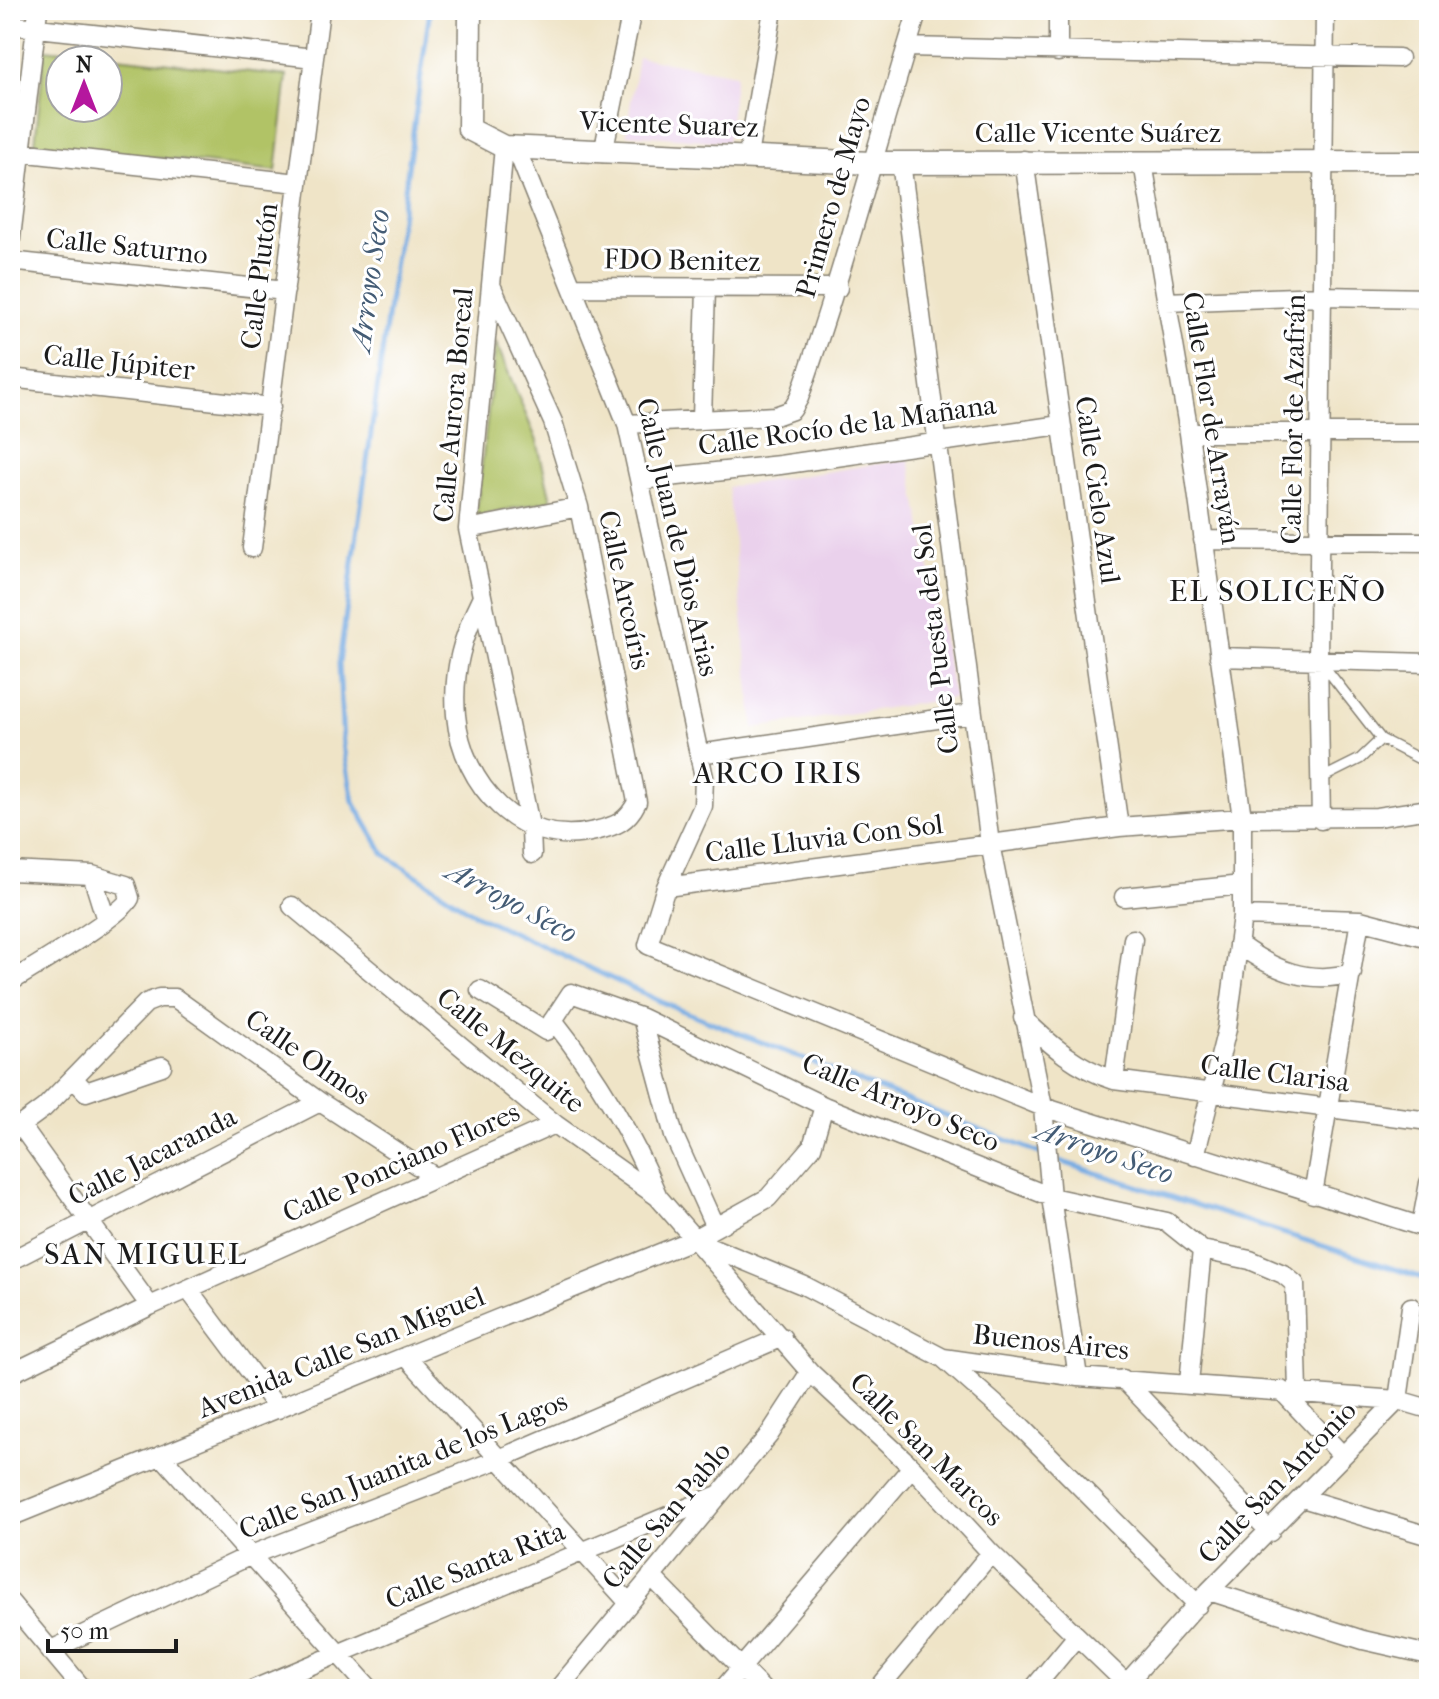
<svg xmlns="http://www.w3.org/2000/svg" width="1439" height="1699" viewBox="0 0 1439 1699" font-family="'IM FELL French Canon',serif">
<style>
.built{fill:#ead1ec}
.green{fill:#b1c366;stroke:#667041;stroke-width:2;fill-rule:evenodd}
.lines{fill:none;stroke-linecap:round;stroke-linejoin:round}
.stream{stroke:#75aae2;stroke-width:5}
.service-casing{stroke:#868072;stroke-width:12}
.minor-casing{stroke:#868072;stroke-width:21}
.tertiary-casing{stroke:#868072;stroke-width:25}
.service{stroke:#fff;stroke-width:9}
.minor{stroke:#fff;stroke-width:18}
.tertiary{stroke:#fff;stroke-width:22}
.labels{text-anchor:middle;dominant-baseline:central;stroke-width:6;stroke-linejoin:round;paint-order:stroke}
.street-label{font-size:28px;fill:#1c1c1c;stroke:#fff}
.water-label{font-size:30px;font-style:italic;fill:#445c75;stroke:#fff}
.neighbourhood-label{font-size:30px;letter-spacing:2px;fill:#1c1c1c;stroke:#fff}
</style>
<rect width="100%" height="100%" fill="#fff"/>
<filter id="ink" filterUnits="userSpaceOnUse"><feTurbulence type="fractalNoise" baseFrequency=".0125" numOctaves="2"/><feDisplacementMap in="SourceGraphic" scale="16" xChannelSelector="R" yChannelSelector="G"/><feConvolveMatrix kernelMatrix="1 2 1 2 8 2 1 2 1" color-interpolation-filters="sRGB"/></filter>
<filter id="wash" filterUnits="userSpaceOnUse"><feTurbulence type="fractalNoise" baseFrequency=".006" numOctaves="4" result="noise"/><feDisplacementMap in="SourceGraphic" scale="32" xChannelSelector="R" yChannelSelector="G"/><feGaussianBlur stdDeviation="1.8" result="paint"/><feColorMatrix in="noise" values="0 0 0 0 0 0 0 0 0 0 0 0 0 0 0 0 0 1.4 0 .05"/><feComposite in="paint" operator="in"/></filter>
<g filter="url(#wash)">
<rect width="100%" height="100%" fill="#efe4c7"/>
<path class="built" d="M638 57 736 74 727 142 626 134Z
M909 459 954 698 754 728 728 487Z"/>
<path class="green" d="M45 49 287 76 276 171 35 144ZM60 60H108V108H60Z
M496 343 537 441 551 500 476 516Z"/>
<g class="lines">
<path class="stream" d="M430 10 339 663 343 746 353 801 384 854 476 915 666 1004 1044 1155
M1053 1159 1429 1280"/>
</g>
</g>
<g filter="url(#ink)">
<g class="lines">
<g class="service-casing">
<path id="service" d="M1320 661 1381 739 1429 764
M1320 779 1360 759 1381 739"/>
</g>
<g class="minor-casing">
<path id="minor" d="M10 25 314 58
M907 47 1399 58
M1058 52V10
M504 147 468 529 531 830 532 854
M516 148 627 424 704 777 703 806 666 887 648 945 1043 1107 1429 1229
M10 151 298 183
M603 153 632 10
M748 156 773 10
M1024 160 1119 827
M901 162 990 844 1043 1107 1051 1197 1078 1377
M1143 163 1189 433 1242 818V916L1227 1029 1195 1156
M10 246 38 10
M10 261 285 291
M574 287 838 288
M1166 302 1322 296 1429 298
M10 378 271 407
M702 418 706 289
M627 424 775 416 792 410 799 398C844 270 878 139 918 10
M1189 433H1429
M641 480 780 465 1060 425
M468 529 579 507
M1203 540 1429 542
M252 548 320 10
M482 597C463 635 452 672 456 715 462 785 521 850 595 831 616 826 627 822 637 802L579 507 553 422 491 285
M1219 657 1429 663
M699 754 971 714
M1321 820 1318 658 1325 10
M10 871 92 875 126 885 130 898C122 916 32 968 10 982
M92 875 106 920
M666 887 1119 827 1242 818 1377 817 1429 809
M1124 897 1242 885
M292 906 555 1124 658 1197 810 1372 912 1467 991 1553 1132 1689
M1242 916 1360 920 1429 938
M1238 944C1273 970 1308 985 1352 973
M480 990 546 1031 571 993 642 1018 824 1106 1051 1197 1167 1222 1202 1250 1250 1260 1283 1274 1295 1284 1298 1392
M642 1018 674 1136 715 1227
M1023 1018C1050 1045 1077 1068 1114 1080L1429 1121
M553 1020C595 1073 632 1134 658 1197
M74 1079 86 1092 162 1066
M1114 1080 1133 939
M21 1126 150 1306
M10 1133 44 1108 146 1003 159 998H175L320 1102 435 1177
M1313 1194 1360 920
M1421 1226 1429 1183
M699 1242 805 1286 943 1358 1078 1377 1398 1400 1429 1409
M10 1261 320 1102
M188 1289 278 1409
M406 1356 629 1603
M943 1358 1020 1426 1198 1605
M10 1374 150 1306 555 1124
M1123 1379 1270 1532
M1189 1383 1202 1250
M1281 1390 1342 1455
M1398 1400 1411 1307
M161 1455 370 1689
M1302 1498 1429 1536
M10 1517 692 1240 768 1198 812 1147 824 1106
M651 1576 762 1689
M1209 1591 1363 1640 1429 1655
M10 1602 83 1689
M49 1651 251 1555 499 1459 782 1337
M1126 1684 1209 1591 1398 1400
M254 1689 718 1495
M558 1689 769 1435 810 1372
M723 1689 912 1467
M878 1689 991 1553
M1033 1689 1077 1636"/>
</g>
<g class="tertiary-casing">
<path id="tertiary" d="M470 10 469 129 504 147 871 163 1429 162"/>
</g>
<use href="#service" class="service"/>
<use href="#minor" class="minor"/>
<use href="#tertiary" class="tertiary"/>
</g>
</g>
<g class="labels">
<g class="street-label">
<text transform="translate(669 124) rotate(2)">Vicente Suarez</text>
<text x="1098" y="132">Calle Vicente Suárez</text>
<text transform="translate(833 197) rotate(-74)">Primero de Mayo</text>
<text transform="translate(127 246) rotate(6)">Calle Saturno</text>
<text transform="translate(682 260) rotate(1)">FDO Benitez</text>
<text transform="translate(259 276) rotate(-83)">Calle Plutón</text>
<text transform="translate(119 362) rotate(6)">Calle Júpiter</text>
<text transform="translate(453 405) rotate(-85)">Calle Aurora Boreal</text>
<text transform="translate(1212 418) rotate(81)">Calle Flor de Arrayán</text>
<text transform="translate(1293 419) rotate(-89)">Calle Flor de Azafrán</text>
<text transform="translate(847 425) rotate(-8)">Calle Rocío de la Mañana</text>
<text transform="translate(1098 490) rotate(82)">Calle Cielo Azul</text>
<text transform="translate(678 537) rotate(77)">Calle Juan de Dios Arias</text>
<text transform="translate(625 590) rotate(78)">Calle Arcoíris</text>
<text transform="translate(935 639) rotate(-97)">Calle Puesta del Sol</text>
<text transform="translate(824 838) rotate(-7)">Calle Lluvia Con Sol</text>
<text transform="translate(511 1050) rotate(39)">Calle Mezquite</text>
<text transform="translate(308 1057) rotate(35)">Calle Olmos</text>
<text transform="translate(1275 1073) rotate(7)">Calle Clarisa</text>
<text transform="translate(901 1102) rotate(23)">Calle Arroyo Seco</text>
<text transform="translate(152 1156) rotate(-27)">Calle Jacaranda</text>
<text transform="translate(401 1162) rotate(-24)">Calle Ponciano Flores</text>
<text transform="translate(1051 1342) rotate(6)">Buenos Aires</text>
<text transform="translate(341 1352) rotate(-22)">Avenida Calle San Miguel</text>
<text transform="translate(927 1449) rotate(45)">Calle San Marcos</text>
<text transform="translate(403 1465) rotate(-22)">Calle San Juanita de los Lagos</text>
<text transform="translate(1277 1482) rotate(-46)">Calle San Antonio</text>
<text transform="translate(666 1515) rotate(-50)">Calle San Pablo</text>
<text transform="translate(475 1565) rotate(-22)">Calle Santa Rita</text>
</g>
<g class="water-label">
<text transform="translate(370 280) rotate(-82)">Arroyo Seco</text>
<text transform="translate(512 902) rotate(28)">Arroyo Seco</text>
<text transform="translate(1105 1152) rotate(19)">Arroyo Seco</text>
</g>
<g class="neighbourhood-label">
<text x="1278" y="591">EL SOLICEÑO</text>
<text x="778" y="773">ARCO IRIS</text>
<text x="146" y="1254">SAN MIGUEL</text>
</g>
</g>
<rect width="1439" height="1699" fill="none" stroke="#fff" stroke-width="40"/>
<g transform="translate(84 84)"><circle r="38" fill="#ffffff" stroke="#a4a4a4" stroke-width="2"/>
<path d="M0-6L14 30L0 20L-14 30Z" fill="#b5179e"/>
<text y="-12" font-size="22" font-weight="bold" text-anchor="middle" fill="#1c1c1c">N</text>
</g>
<path d="M48 1639v12h128v-12" fill="none" stroke="#1c1c1c" stroke-width="4"/>
<text x="60" y="1639" font-size="24" fill="#1c1c1c" stroke="#ffffff" stroke-width="6" paint-order="stroke">50 m</text>
</svg>
